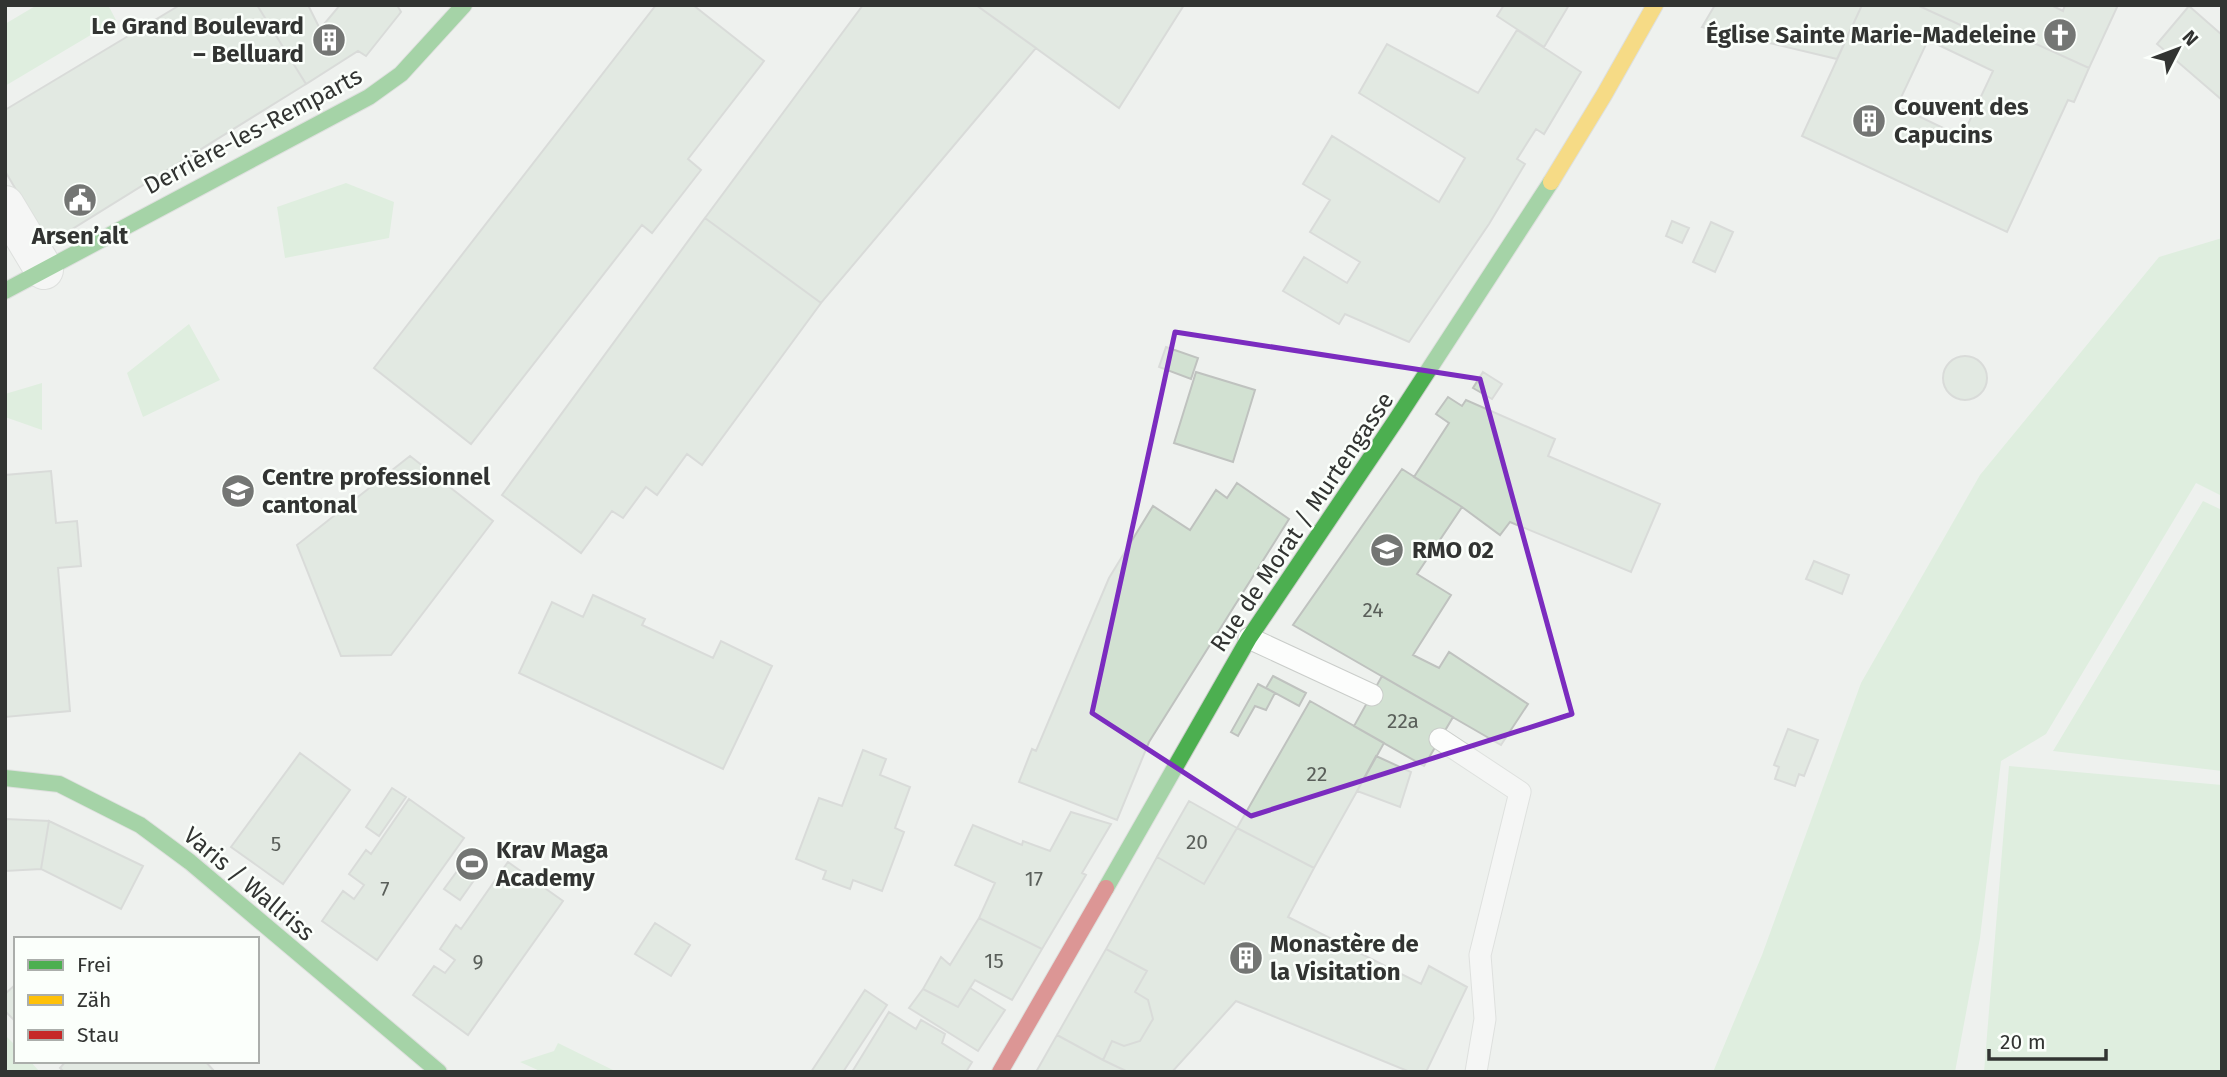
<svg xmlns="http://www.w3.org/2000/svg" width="2227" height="1077" viewBox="0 0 2227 1077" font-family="'Fira Sans',sans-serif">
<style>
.green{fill:#cceccc}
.building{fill:#d2e1d2;stroke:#bfc2bf;stroke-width:2;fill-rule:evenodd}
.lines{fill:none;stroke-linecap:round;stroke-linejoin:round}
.lane-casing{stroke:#cacdca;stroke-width:23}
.street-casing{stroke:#cacdca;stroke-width:40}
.fast-casing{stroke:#cacdca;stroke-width:18}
.slow-casing{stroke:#cacdca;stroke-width:18}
.jam-casing{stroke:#cacdca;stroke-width:18}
.lane{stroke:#fcfdfc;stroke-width:21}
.street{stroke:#fcfdfc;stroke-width:38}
.fast{stroke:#4caf50;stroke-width:16}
.slow{stroke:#ffc107;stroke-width:16}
.jam{stroke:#c62828;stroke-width:16}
.marked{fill:none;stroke:#7b2cbf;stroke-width:5;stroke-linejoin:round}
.labels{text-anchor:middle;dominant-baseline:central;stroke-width:5;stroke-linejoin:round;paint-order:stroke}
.number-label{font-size:21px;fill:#5a5f5a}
.poi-label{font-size:24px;font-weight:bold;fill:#323432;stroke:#fbfffb;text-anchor:start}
.street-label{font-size:24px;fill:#323432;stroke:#fbfffb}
</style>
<rect width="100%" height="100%" fill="#eef1ee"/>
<path class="green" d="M37 5H108L116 20 5 86V24Z
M346 183 394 202 389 238 285 258 277 207Z
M2222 238V496L2196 483 2046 734 2001 761 1980 938 1955 1072H1713L1762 955 1861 683 1980 475 2159 257Z
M189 324 220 380 143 417 127 373Z
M42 383V430L5 417V394Z
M2203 501 2222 510V771L2053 751Z
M2009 766 2222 785V1072H1984Z
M5 1035 16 1046V1061H30L40 1072H5Z
M558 1043 617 1072H542L520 1062 554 1051Z"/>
<path class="building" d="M180 5H257L306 84 48 244 5 171V110Z
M257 5H308L320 29 340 5H397L401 12 366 56 358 51 306 84Z
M656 5H693L764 61 688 159 701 170 652 233 642 225 471 444 374 368Z
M863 5H976L1036 48 821 303 705 218Z
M976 5H1184L1119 108Z
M1504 5H1569L1544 47 1497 16Z
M1715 5H1862L1837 59 1702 27Z
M1862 5H1917L1995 41 2001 28 2089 68 2074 102 2068 100 2007 232 1802 136ZM1928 40 1993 71 1962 137 1897 106Z
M1917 5H2051L2063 11 2065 5H2118L2089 68 2001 28 1995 41Z
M2189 6 2222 35V100L2157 44Z
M1517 30 1581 72 1544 134 1536 129 1517 159 1525 164 1489 224 1409 342 1345 314 1339 324 1283 291 1304 257 1347 283 1360 262 1310 232 1330 200 1303 184 1332 136 1439 202 1465 158 1359 93 1387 44 1478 93Z
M705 218 821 303 702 465 687 454 657 495 646 487 623 518 612 511 581 553 502 495Z
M1672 221 1689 228 1682 243 1666 236Z
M1711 222 1733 232 1715 272 1693 262Z
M1166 347 1198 358 1191 379 1159 367Z
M1943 378a22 22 0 1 1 44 0a22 22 0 1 1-44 0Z
M1196 372 1255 390 1233 462 1174 443Z
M1483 372 1502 384 1492 399 1473 388Z
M1448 397 1462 406 1466 400 1555 439 1548 456 1660 504 1631 572 1510 522 1500 535 1462 507 1414 477 1449 423 1436 414Z
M410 456 493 521 391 655 341 656 297 545Z
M1402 469 1462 507 1417 574 1451 595 1413 655 1439 668 1449 652 1528 704 1501 745 1293 625Z
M51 471 56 523 77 521 81 566 58 568 70 711 5 717V475Z
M1237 483 1289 519 1149 742 1117 820 1019 782 1032 749 1036 751 1109 578 1153 506 1190 530 1216 490 1227 498Z
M1814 561 1849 575 1842 594 1806 579Z
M593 595 645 619 642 625 713 658 721 641 772 666 723 769 519 673 552 602 583 617Z
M1273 676 1306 693 1299 706 1266 688Z
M1382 676 1453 717 1424 766 1354 726Z
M1258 684 1275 693 1266 710 1255 706 1238 736 1231 732Z
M1310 701 1384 743 1314 868 1237 828Z
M1788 729 1818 740 1804 776 1799 774 1795 786 1775 779 1779 767 1774 765Z
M863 750 886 759 880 775 910 787 895 828 904 832 882 891 853 880 850 889 823 879 826 871 796 859 819 798 842 806Z
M300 753 350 790 283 884 231 847Z
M1376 756 1411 772 1400 807 1357 791Z
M392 788 406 797 379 836 366 827Z
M409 799 464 838 377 960 322 921 343 891 354 899 364 885 349 874 366 850 371 854Z
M1189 801 1237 828 1204 884 1157 857Z
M1071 812 1111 824 1082 873 1086 875 1042 949 979 918 995 883 955 865 973 825 1022 845 1023 841 1050 851Z
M5 819 49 821 41 869 5 871Z
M49 821 143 866 121 909 41 869Z
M1237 828 1314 868 1288 917 1421 984 1429 966 1467 987 1426 1072H1410L1236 1001 1172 1072H1128L1103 1060 1112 1041 1124 1046 1140 1041 1153 1019 1148 1000 1135 992 1147 971 1106 949 1157 857 1204 884Z
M469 855 484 866 460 900 444 889Z
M508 862 563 901 468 1035 413 995 434 966 445 973 455 960 440 949 456 925 461 929Z
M979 918 1042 949 1012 1000 975 980 958 1007 923 989 941 957 950 965Z
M655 923 690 945 671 976 635 954Z
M1106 949 1147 971 1135 992 1148 1000 1153 1019 1140 1041 1124 1046 1112 1041 1103 1060 1057 1035Z
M16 984V1022L5 1011V994Z
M970 988 1005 1010 978 1051 909 1008 923 989 958 1007Z
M865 990 887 1005 843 1072H811Z
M889 1012 916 1029 921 1020 945 1034 942 1043 972 1062 966 1072H852Z
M1057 1035 1103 1060 1128 1072H1036Z
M66 1061H205L215 1072H64L60 1068Z"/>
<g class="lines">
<g class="lane-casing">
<path id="lane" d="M1249 638 1372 695
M1440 739 1520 792 1480 955 1485 1019 1476 1072"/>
</g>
<g class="street-casing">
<path id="street" d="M5 205 44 270"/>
</g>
<g class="fast-casing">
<path id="fast" d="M5 291 369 97 401 74 464 5
M5 778 59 784 140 825 190 862 439 1072
M1106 888 1249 638 1396 420 1551 182"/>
</g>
<g class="slow-casing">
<path id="slow" d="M1551 182 1604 95 1655 5"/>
</g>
<g class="jam-casing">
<path id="jam" d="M1000 1072 1106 888"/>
</g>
<use href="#lane" class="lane"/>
<use href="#street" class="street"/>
<use href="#fast" class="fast"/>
<use href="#slow" class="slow"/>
<use href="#jam" class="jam"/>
</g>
<path d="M0 0H2227V1077H0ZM1175 332 1480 379 1572 714 1251 816 1092 713Z" fill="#eef1ee" fill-opacity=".55" fill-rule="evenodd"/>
<path class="marked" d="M1175 332 1480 379 1572 714 1251 816 1092 713Z"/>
<defs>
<g id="church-disc" transform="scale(1.75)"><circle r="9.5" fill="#747674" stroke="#fbfffb"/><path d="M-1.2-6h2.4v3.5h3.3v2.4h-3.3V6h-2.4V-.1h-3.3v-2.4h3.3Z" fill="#fff"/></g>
<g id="building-disc" transform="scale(1.75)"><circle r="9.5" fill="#747674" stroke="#fbfffb"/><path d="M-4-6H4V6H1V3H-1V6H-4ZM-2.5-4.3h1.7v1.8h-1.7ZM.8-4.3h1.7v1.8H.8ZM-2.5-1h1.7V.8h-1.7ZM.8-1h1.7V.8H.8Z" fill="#fff"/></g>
<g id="civic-disc" transform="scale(1.75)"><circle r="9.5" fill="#747674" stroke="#fbfffb"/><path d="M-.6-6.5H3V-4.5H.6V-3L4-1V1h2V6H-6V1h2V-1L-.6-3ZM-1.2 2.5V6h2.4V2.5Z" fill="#fff"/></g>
<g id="school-disc" transform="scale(1.75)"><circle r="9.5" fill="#747674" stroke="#fbfffb"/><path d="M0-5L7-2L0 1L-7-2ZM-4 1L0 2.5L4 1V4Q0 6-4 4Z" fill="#fff"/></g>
<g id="university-disc" transform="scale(1.75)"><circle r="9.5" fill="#747674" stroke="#fbfffb"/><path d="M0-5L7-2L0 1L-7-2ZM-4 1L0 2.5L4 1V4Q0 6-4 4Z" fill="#fff"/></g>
<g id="stadium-disc" transform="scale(1.75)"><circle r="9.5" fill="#747674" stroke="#fbfffb"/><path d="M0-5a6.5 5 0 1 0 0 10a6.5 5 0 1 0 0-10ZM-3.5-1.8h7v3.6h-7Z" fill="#fff"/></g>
</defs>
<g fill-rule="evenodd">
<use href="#church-disc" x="2060" y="35"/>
<use href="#building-disc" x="329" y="40"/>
<use href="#building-disc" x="1869" y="121"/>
<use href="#civic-disc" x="80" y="200"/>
<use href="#school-disc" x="238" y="491"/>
<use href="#university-disc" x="1387" y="550"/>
<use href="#stadium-disc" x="472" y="864"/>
<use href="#building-disc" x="1246" y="958"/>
</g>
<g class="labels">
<g class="number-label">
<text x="1373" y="610">24</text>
<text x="1403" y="721">22a</text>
<text x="1317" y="774">22</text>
<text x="1197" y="842">20</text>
<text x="276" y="844">5</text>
<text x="1034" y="879">17</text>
<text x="385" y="889">7</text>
<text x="994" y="961">15</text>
<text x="478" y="962">9</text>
</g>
<g class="poi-label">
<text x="304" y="26" text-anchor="end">Le Grand Boulevard<tspan x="304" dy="28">– Belluard</tspan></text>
<text x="2036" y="35" text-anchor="end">Église Sainte Marie-Madeleine</text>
<text x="1894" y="107">Couvent des<tspan x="1894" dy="28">Capucins</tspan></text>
<text x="80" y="236" text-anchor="middle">Arsen’alt</text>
<text x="262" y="477">Centre professionnel<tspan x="262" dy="28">cantonal</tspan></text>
<text x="1412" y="550">RMO 02</text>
<text x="496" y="850">Krav Maga<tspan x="496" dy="28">Academy</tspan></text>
<text x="1270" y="944">Monastère de<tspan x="1270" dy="28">la Visitation</tspan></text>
</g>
<g class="street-label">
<text transform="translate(253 131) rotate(-28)">Derrière-les-Remparts</text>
<text transform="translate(1302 522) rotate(-56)">Rue de Morat / Murtengasse</text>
<text transform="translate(249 884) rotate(40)">Varis / Wallriss</text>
</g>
</g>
<rect width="2227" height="1077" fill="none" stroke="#323432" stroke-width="14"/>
<rect x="14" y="937" width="245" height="126" fill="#fbfffb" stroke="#abaeab" stroke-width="2"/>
<rect x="28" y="960" width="35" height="10" fill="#4caf50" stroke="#abaeab" stroke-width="2"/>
<text x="77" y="972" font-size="21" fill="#323432">Frei</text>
<rect x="28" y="995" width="35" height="10" fill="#ffc107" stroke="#abaeab" stroke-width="2"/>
<text x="77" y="1007" font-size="21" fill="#323432">Zäh</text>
<rect x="28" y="1030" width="35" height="10" fill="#c62828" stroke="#abaeab" stroke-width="2"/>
<text x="77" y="1042" font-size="21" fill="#323432">Stau</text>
<g transform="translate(2178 49) rotate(48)" stroke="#fbfffb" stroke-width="5" paint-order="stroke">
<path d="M0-5L12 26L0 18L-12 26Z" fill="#323432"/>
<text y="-10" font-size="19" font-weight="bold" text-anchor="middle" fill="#323432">N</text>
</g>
<path d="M1989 1049v10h117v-10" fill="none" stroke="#323432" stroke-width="3.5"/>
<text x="2000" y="1049" font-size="21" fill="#323432" stroke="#fbfffb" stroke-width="5" paint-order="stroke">20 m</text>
</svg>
